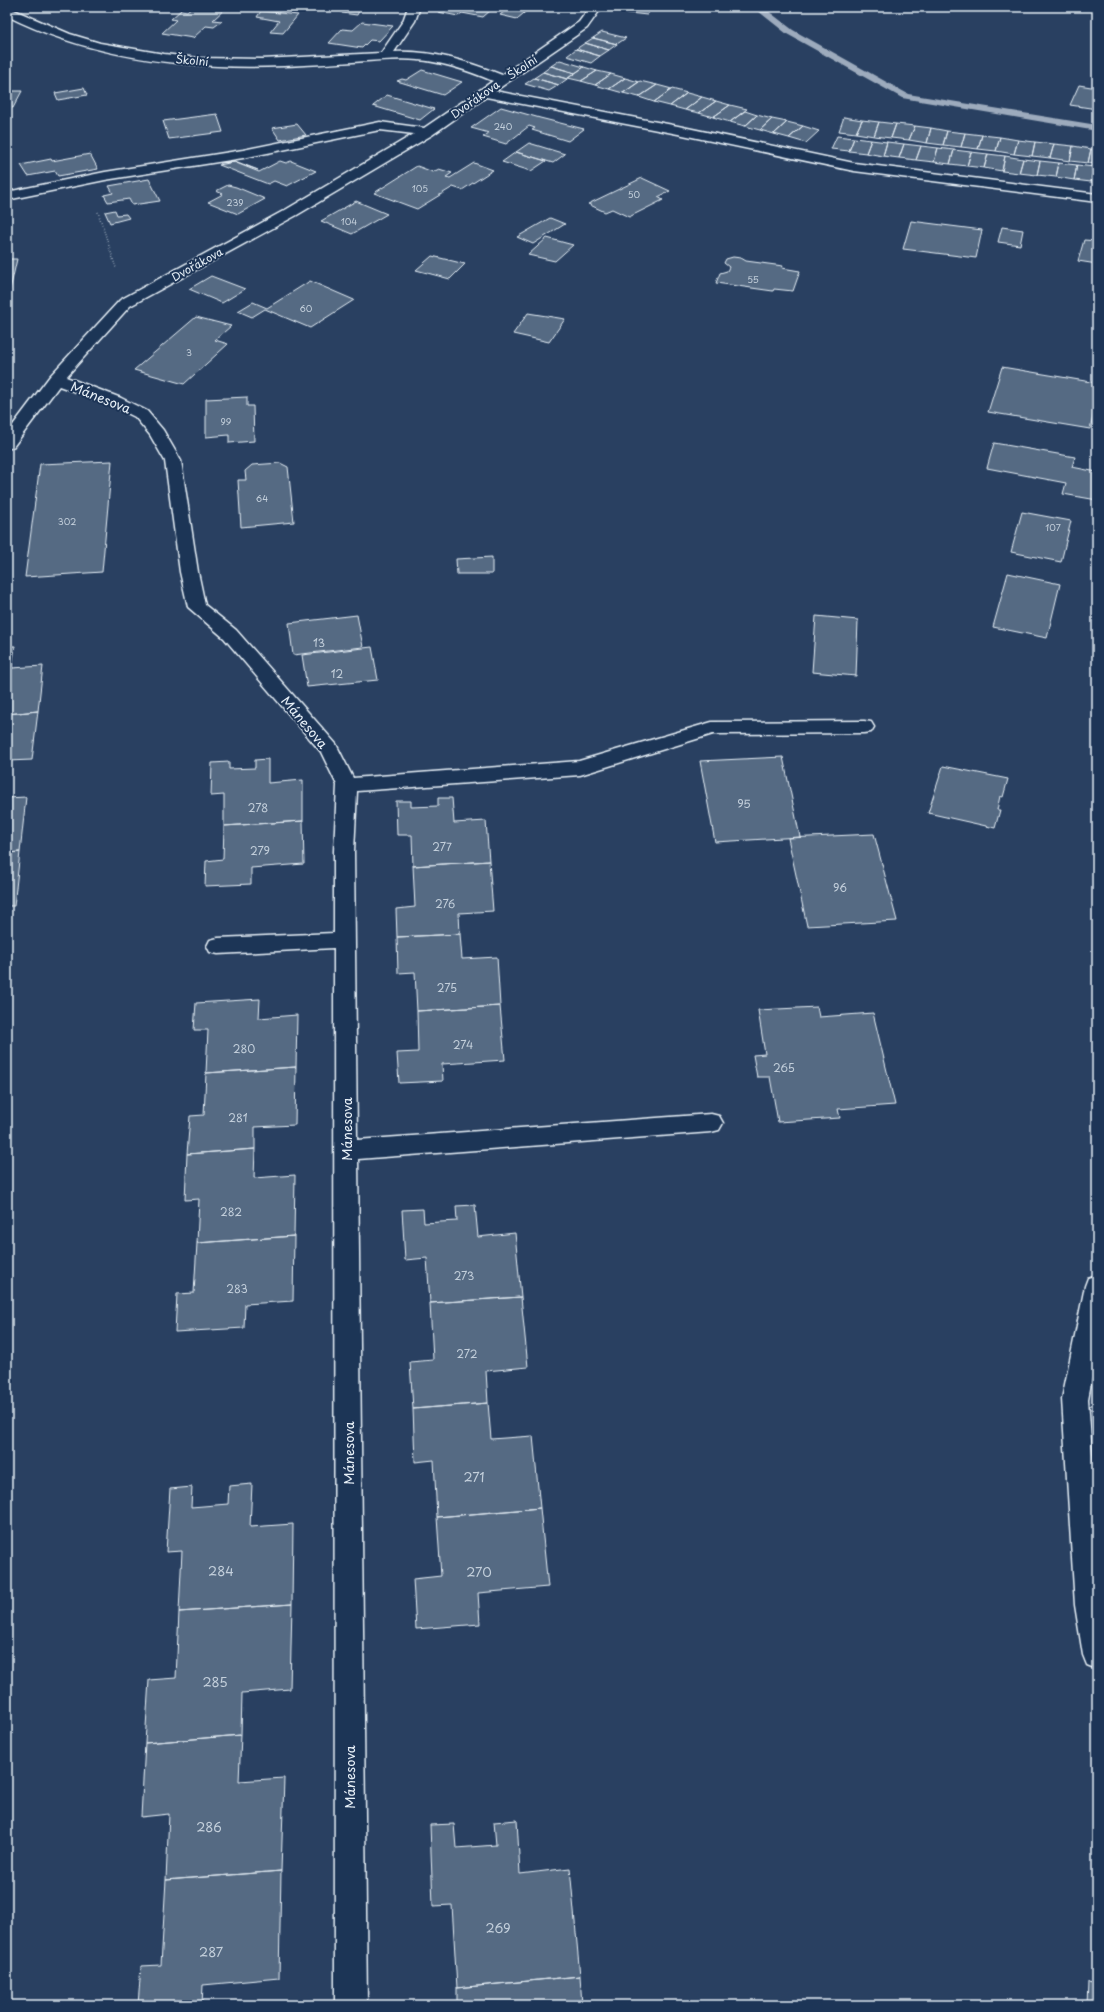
<svg xmlns="http://www.w3.org/2000/svg" width="1104" height="2012" viewBox="0 0 1104 2012" font-family="'Playpen Sans',sans-serif">
<style>
.lines{fill:none;stroke-linecap:round;stroke-linejoin:round}
.stream{fill:#9dabbd;fill-rule:evenodd}
.building{fill:#556a83;stroke:#e8f1f8}
.minor-casing{stroke:#e8f1f8;stroke-width:3}
.path{stroke:#e8f1f8;stroke-width:1.5;stroke-dasharray:0.5 2;stroke-linecap:butt}
.minor{fill:#1d3557;fill-rule:evenodd}
.labels{text-anchor:middle;dominant-baseline:central;stroke-width:4;stroke-linejoin:round;paint-order:stroke}
.far-number-label{font-size:9px;fill:#c3cfdb}
.far-street-label{font-size:11px;fill:#e8f1f8;stroke:#1d3557}
.number-label{font-size:11px;fill:#c3cfdb}
.street-label{font-size:13px;fill:#e8f1f8;stroke:#1d3557}
.near-number-label{font-size:13px;fill:#c3cfdb}
</style>
<rect width="100%" height="100%" fill="#294061"/>
<filter id="ink" filterUnits="userSpaceOnUse"><feTurbulence type="fractalNoise" baseFrequency=".025" numOctaves="2"/><feDisplacementMap in="SourceGraphic" scale="8" xChannelSelector="R" yChannelSelector="G"/><feConvolveMatrix kernelMatrix="1 2 1 2 8 2 1 2 1" color-interpolation-filters="sRGB"/></filter>
<g filter="url(#ink)">
<g class="lines">
<path class="stream" d="M753 7H763L793 30 908 94 1097 125V131L902 98 787 34Z"/>
</g>
<path class="building" d="M192 7H227L213 20 222 21 214 27 206 26 193 38 162 33 176 20 171 19 181 10 187 11Z
M342 7H361L357 15 342 13Z
M443 7H477L491 10 483 17 462 13 458 16 438 12Z
M510 7H531L517 19 500 15Z
M623 7H652L647 15 620 12Z
M261 11 298 15 283 33 270 32 279 21 257 17Z
M362 22 393 26 379 41 370 40 362 48 329 43 342 29 353 30Z
M602 32 626 38 617 44 593 38Z
M593 38 617 44 609 50 585 43Z
M585 43 609 50 600 56 576 49Z
M576 49 600 56 591 63 567 56Z
M560 60 584 67 575 73 551 66Z
M551 66 575 73 567 79 543 72Z
M584 67 597 71 581 81 568 78Z
M422 70 462 82 443 95 397 81 402 79 406 80Z
M597 71 611 74 595 85 581 81Z
M543 72 567 79 559 85 534 78Z
M611 74 625 78 609 89 595 85Z
M534 78 559 85 549 91 525 84Z
M625 78 639 82 623 93 609 89Z
M640 81 657 85 639 97 623 93Z
M657 85 672 89 654 102 639 97Z
M1079 85 1097 88V109L1070 105Z
M84 88 87 95 58 100 55 93Z
M672 89 687 93 670 106 654 102Z
M7 91H22L13 108 7 107Z
M687 93 702 97 685 110 670 106Z
M387 95 434 109 420 120 373 106Z
M702 97 716 101 699 113 685 110Z
M716 101 730 105 713 117 699 113Z
M730 105 747 109 730 122 713 117Z
M501 107 540 118 584 129 568 141 532 130 535 128 529 126 506 144 483 137 489 133 471 128Z
M745 111 757 115 745 126 730 122Z
M217 114 223 132 169 139 163 121Z
M757 115 772 119 760 130 745 126Z
M844 117 862 120 856 133 839 131Z
M772 119 787 122 774 134 760 130Z
M862 120 879 122 874 136 856 133Z
M787 122 803 126 789 138 774 134Z
M879 122 896 124 891 138 874 136Z
M297 124 306 135 280 140 272 128Z
M896 124 915 126 909 140 891 138Z
M803 126 819 131 806 143 789 138Z
M915 126 931 128 927 143 909 140Z
M931 128 947 131 943 145 927 143Z
M947 131 965 133 961 147 943 145Z
M965 133 982 135 978 149 961 147Z
M982 135 1000 137 996 151 978 149Z
M837 136 854 138 849 151 831 149Z
M1000 137 1018 140 1014 154 996 151Z
M854 138 871 140 866 153 849 151Z
M871 140 887 142 883 156 866 153Z
M1018 140 1035 142 1032 156 1014 154Z
M887 142 904 144 899 158 883 156Z
M1035 142 1054 144 1050 158 1032 156Z
M529 143 565 154 553 163 516 152Z
M904 144 921 146 916 160 899 158Z
M1054 144 1073 146 1070 161 1050 158Z
M921 146 938 148 934 162 916 160Z
M1073 146 1091 149 1088 163 1070 161Z
M938 148 954 150 950 164 934 162Z
M1091 149 1097 150V164L1088 163Z
M954 150 971 152 967 166 950 164Z
M516 152 546 161 531 171 502 162Z
M971 152 988 154 984 168 967 166Z
M90 154 98 169 58 176 55 171 28 176 21 165 51 159 52 161Z
M988 154 1005 156 1002 171 984 168Z
M1005 156 1023 159 1019 173 1002 171Z
M1023 159 1040 161 1037 175 1019 173Z
M235 161 258 170 234 162 220 163Z
M280 161 286 163 291 161 316 171 287 186 274 181 268 184 219 165 234 162 259 172Z
M1040 161 1059 163 1056 177 1037 175Z
M474 163 493 170 462 190 453 187 417 209 374 193 417 166 433 172 439 169 452 173 446 177 450 178Z
M1059 163 1077 165 1074 180 1056 177Z
M1077 165 1094 167 1091 182 1074 180Z
M1094 167 1097 168V183L1091 182Z
M642 178 670 191 658 197 663 200 629 217 612 209 605 212 588 204Z
M149 179 160 201 132 205 129 199 108 202 104 195 113 193 109 186Z
M228 185 236 187 265 199 238 214 208 202 223 194 216 191Z
M356 201 387 214 352 234 321 221Z
M115 210 117 215 126 214 129 218 110 223 105 212Z
M550 218 565 224 533 244 517 237Z
M911 221 982 230 976 258 903 249Z
M1002 227 1023 230 1020 245 998 242Z
M547 238 573 245 555 261 528 255Z
M1084 240 1097 241V264L1078 261Z
M432 256 465 264 450 279 416 270Z
M733 257 741 258 746 261 783 266 782 268 800 271 793 291 774 289 773 291 716 283 720 273 727 271 729 267 724 263 726 259Z
M7 259H17L7 303Z
M211 276 245 289 222 303 189 289Z
M310 281 354 300 310 328 265 309 252 317 238 311 253 302 267 308Z
M528 313 565 319 549 342 513 334Z
M196 317 231 326 215 340 228 344 184 384 134 370Z
M1002 367 1097 383V400L1090 429 988 412Z
M247 397V406H253L254 441 229 443V435L206 437V399Z
M994 443 1075 457 1072 467 1097 472V500L1063 494 1066 483 987 468Z
M112 461 102 572 25 577 40 464Z
M280 463 288 467 294 522 241 527 238 480H246L245 471 252 465Z
M1022 512 1071 521 1061 562 1011 552Z
M492 557V574H457L456 559Z
M1008 573 1060 584 1047 638 993 627Z
M357 615 363 647 293 655 289 623Z
M816 616 858 620 856 676 812 672Z
M7 646H15L12 668 43 666 38 711 7 714Z
M372 647 378 680 307 687 302 655Z
M38 711 32 760 7 761V714Z
M783 757 800 837 715 842 700 761Z
M268 759V783L303 780V821L224 826V795L211 796 212 763 229 762V769L255 768V760Z
M943 766 1008 779 1003 797 1000 796 997 810H1000L995 828 928 813Z
M26 797 20 852 7 853V798Z
M438 798H452L454 823 486 821 489 861 413 866 412 835H397L396 801H411V807L438 806Z
M303 821 304 864 251 868V884L205 886 206 861 223 859 224 826Z
M874 834 897 921 807 926 788 838Z
M20 852 14 906H7V853Z
M489 861 493 911 459 913 460 934 397 937 396 909 415 907 413 866Z
M460 934 462 959 497 957 500 1006 417 1011 415 972 398 973 397 937Z
M260 999 259 1018 297 1015 296 1067 206 1073 208 1030H194L196 1003Z
M500 1006 505 1060 442 1064 443 1081 399 1083 397 1053 418 1052 417 1011Z
M817 1007 819 1017 873 1013 895 1105 838 1109 840 1118 778 1122 770 1077H757L753 1055 765 1054 758 1010Z
M296 1067 295 1125 255 1127V1149L187 1154 190 1116 204 1115 206 1073Z
M255 1149 254 1178 295 1175 294 1236 197 1243 199 1199 185 1200 187 1154Z
M475 1205 478 1237 515 1233 521 1297 430 1303 427 1258 405 1260 402 1210 423 1209 424 1223 457 1221 456 1206Z
M294 1236 293 1301 245 1304 244 1328 175 1332 177 1294 194 1293 197 1243Z
M521 1297 528 1367 486 1371 488 1403 413 1409 410 1362 433 1360 430 1303Z
M488 1403 491 1439 533 1436 540 1508 437 1517 434 1460 415 1462 413 1409Z
M252 1484 250 1527 293 1524 292 1604 179 1612 182 1551 166 1552 170 1489 192 1487 191 1507 228 1504 229 1486Z
M540 1508 548 1587 478 1593 480 1624 416 1629 413 1579 441 1576 437 1517Z
M292 1604 290 1689 242 1693 241 1735 145 1743 149 1680 176 1678 179 1612Z
M241 1735 239 1781 284 1778 281 1871 166 1880 169 1814 141 1817 145 1743Z
M517 1820 520 1874 570 1868 580 1976 457 1988 452 1905 433 1906 430 1825 454 1824 456 1848 496 1845 494 1822Z
M281 1871 279 1978 203 1985 202 2005H138L141 1966 161 1965 166 1880Z
M580 1976 582 2005H457V1988Z
M1088 1983 1097 1985V2005H1087Z"/>
<g class="lines">
<g class="minor-casing">
<path id="minor" d="M7 7 70 34 100 43 164 54 198 58 262 59 381 53 403 21 408 7H420L415 21 394 52C431 50 467 61 502 75L579 22 590 7H602L587 28 495 91 678 126 854 163 1097 194V202L854 171 678 134 486 97 432 135 297 215 130 306 66 377 121 398 147 411 163 430 181 461 198 572 205 605 236 630 336 744 353 778 579 761 712 722 864 721 871 722 874 727 871 732 864 733 713 734 580 775 357 791 354 851 357 1140 711 1114 719 1116 723 1123 719 1130 711 1132 358 1159 367 2005H335L334 948 218 954 210 952 207 946 210 940 218 938 334 933V851L337 785 321 752 224 638 188 607 180 572 165 461 150 435 135 417 109 404 59 386 13 447 7 449V433L50 376 120 300 287 209 414 134 380 130 243 158 105 180 7 200V192L105 172 243 150 380 122 424 128 493 81C469 71 444 62 418 60 400 58 383 60 366 61 339 63 312 65 284 66 189 70 93 59 7 16Z
M1097 1275V1351L1088 1399 1097 1523V1669L1087 1665 1083 1655 1075 1605 1062 1399 1085 1286 1088 1278Z"/>
</g>
<path class="path" d="M98 212 116 268"/>
<use href="#minor" class="minor"/>
</g>
</g>
<g class="labels">
<g class="far-number-label">
<text x="503" y="126">240</text>
<text x="420" y="188">105</text>
<text x="634" y="194">50</text>
<text x="235" y="202">239</text>
<text x="349" y="221">104</text>
<text x="753" y="279">55</text>
<text x="306" y="308">60</text>
<text x="189" y="352">3</text>
<text x="226" y="421">99</text>
<text x="262" y="498">64</text>
<text x="67" y="521">302</text>
<text x="1053" y="527">107</text>
</g>
<g class="far-street-label">
<text transform="translate(192 60) rotate(5)">Školní</text>
<text transform="translate(522 67) rotate(-34)">Školní</text>
<text transform="translate(475 99) rotate(-35)">Dvořákova</text>
<text transform="translate(197 264) rotate(-29)">Dvořákova</text>
</g>
<g class="number-label">
<text x="319" y="642">13</text>
<text x="337" y="673">12</text>
<text x="744" y="803">95</text>
<text x="258" y="807">278</text>
<text x="442" y="846">277</text>
<text x="260" y="850">279</text>
<text x="840" y="887">96</text>
<text x="445" y="903">276</text>
<text x="447" y="987">275</text>
<text x="463" y="1044">274</text>
<text x="244" y="1048">280</text>
<text x="784" y="1067">265</text>
<text x="238" y="1117">281</text>
<text x="231" y="1211">282</text>
<text x="464" y="1275">273</text>
<text x="237" y="1288">283</text>
<text x="467" y="1353">272</text>
</g>
<g class="street-label">
<text transform="translate(101 397) rotate(22)">Mánesova</text>
<text transform="translate(305 722) rotate(50)">Mánesova</text>
<text transform="translate(346 1129) rotate(-90)">Mánesova</text>
<text transform="translate(348 1453) rotate(-90)">Mánesova</text>
<text transform="translate(349 1777) rotate(-90)">Mánesova</text>
</g>
<g class="near-number-label">
<text x="474" y="1476">271</text>
<text x="221" y="1570">284</text>
<text x="479" y="1571">270</text>
<text x="215" y="1681">285</text>
<text x="209" y="1826">286</text>
<text x="498" y="1927">269</text>
<text x="211" y="1951">287</text>
</g>
</g>
<rect width="1104" height="2012" fill="none" stroke="#1d3557" stroke-width="24"/>
<rect x="12" y="12" width="1080" height="1988" fill="none" stroke="#e8f1f8" stroke-width="1.5" filter="url(#ink)"/>
</svg>
